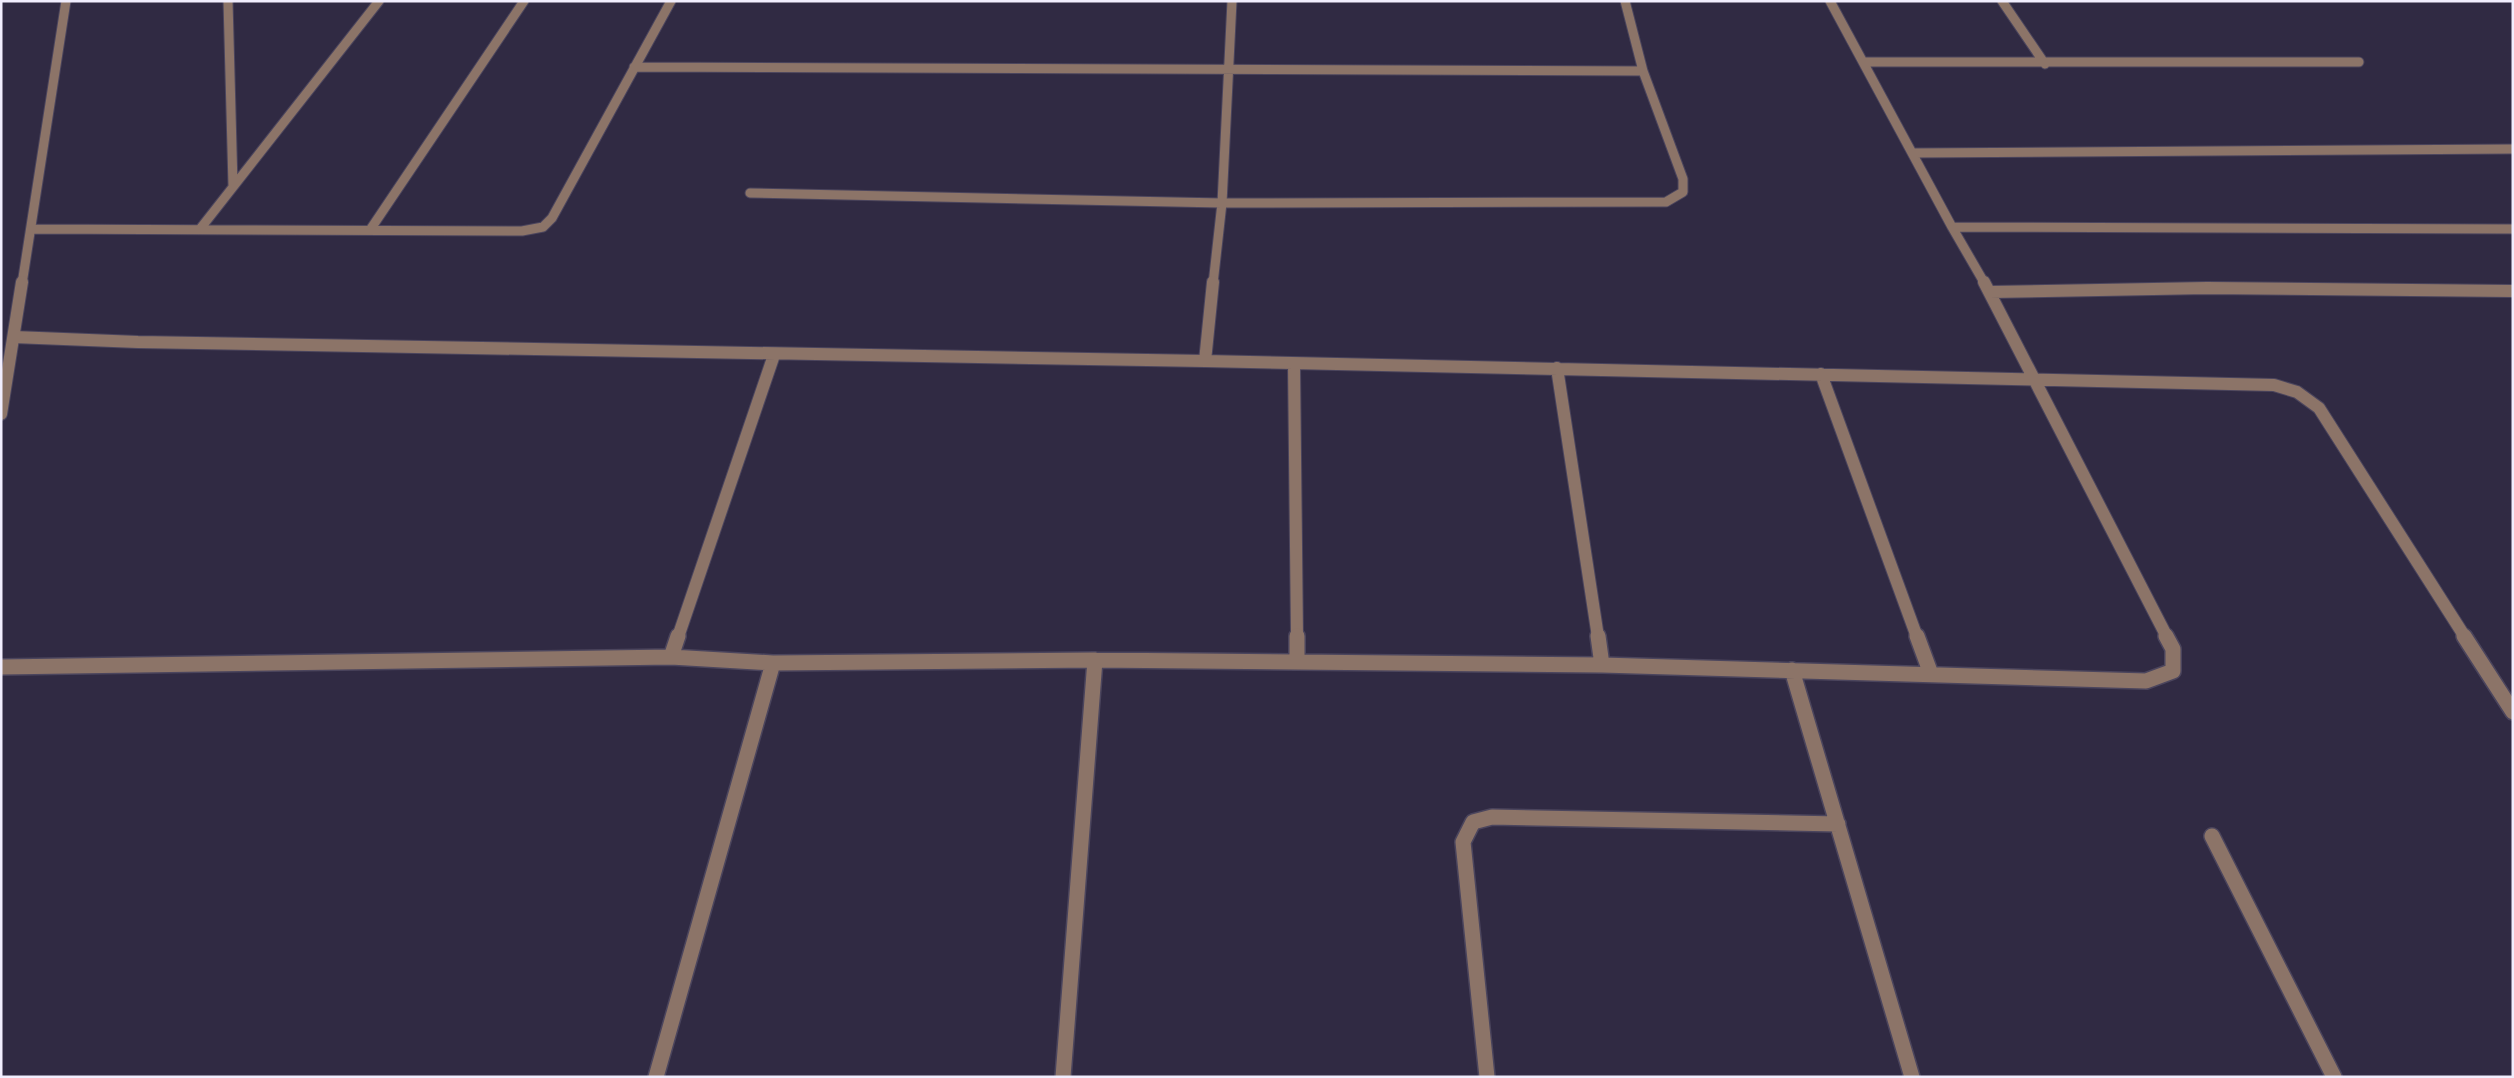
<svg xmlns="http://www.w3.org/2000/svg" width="2514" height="1078" viewBox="0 0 2514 1078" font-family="'Golos Text',sans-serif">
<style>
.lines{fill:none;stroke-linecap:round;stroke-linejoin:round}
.minor-far2-casing{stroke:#4b455d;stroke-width:11}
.minor-far1-casing{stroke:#4b455d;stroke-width:14}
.minor-casing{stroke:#4b455d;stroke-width:18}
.minor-far2{stroke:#8c7468;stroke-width:9}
.minor-far1{stroke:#8c7468;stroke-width:12}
.minor{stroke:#8c7468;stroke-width:15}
</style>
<rect width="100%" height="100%" fill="#302a43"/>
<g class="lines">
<g class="minor-far2-casing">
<path id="minor-far2" d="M228 1 233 186
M1830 1 1952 227 1985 284
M2002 1 2045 64
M1864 62H2359
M634 67 1643 71
M1912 153 2513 149
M750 193 1222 203 1666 202 1683 192V179L1643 71 1625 1
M1952 227 2513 229
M31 229 522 231 543 227 552 218 671 1
M200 229 379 1
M370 230 524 1
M22 284 66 1
M1213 284 1222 203 1232 1"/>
</g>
<g class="minor-far1-casing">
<path id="minor-far1" d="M1984 282 2167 637
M1990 292 2207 288 2513 291
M14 337 138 342 1205 361 2274 385 2297 392 2319 408 2465 637
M1205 361 1213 282
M1294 364 1297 637
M1557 368 1598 637
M1821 374 1917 637
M1 414 22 282
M678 637 774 355"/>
</g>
<g class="minor-casing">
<path id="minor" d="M1297 636V662
M1598 636 1602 665
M1917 636 1931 674
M2464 636 2513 712
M671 657 678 636
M1 667 671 657 773 663 1095 660 1602 665 2146 681 2173 671V649L2166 636
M1792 670 1912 1077
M2212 836 2334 1077
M656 1077 773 663
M1063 1077 1095 660
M1487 1077 1463 842 1473 822 1492 817 1838 824"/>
</g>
<use href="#minor-far2" class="minor-far2"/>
<use href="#minor-far1" class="minor-far1"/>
<use href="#minor" class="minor"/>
</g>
<rect width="2514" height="1078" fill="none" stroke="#f1eefe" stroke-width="5"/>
</svg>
